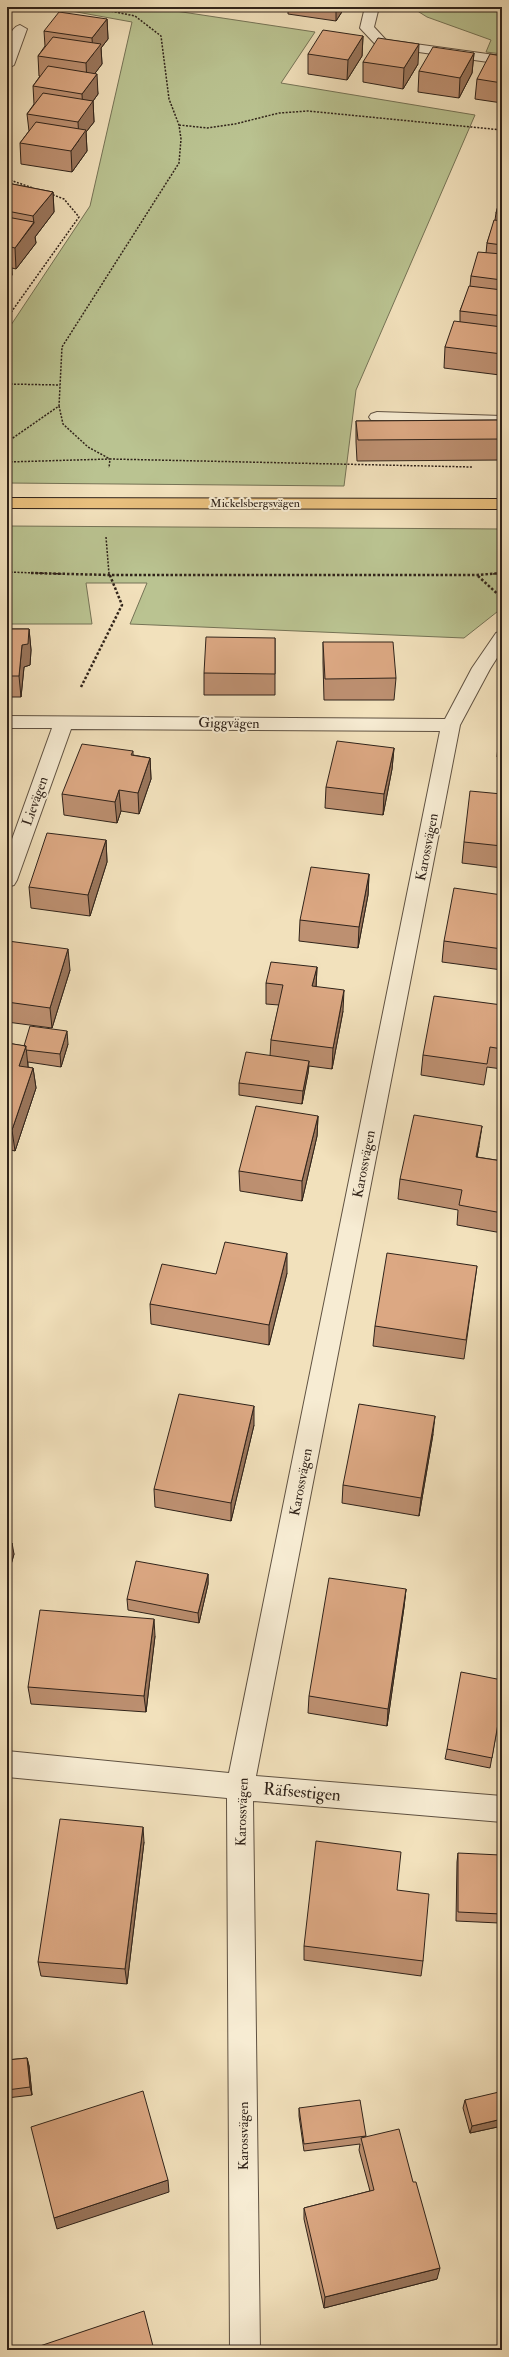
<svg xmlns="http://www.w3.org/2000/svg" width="509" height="2357" viewBox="0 0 509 2357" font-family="'IM FELL Double Pica',serif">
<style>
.green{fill:#bac391;stroke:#757356}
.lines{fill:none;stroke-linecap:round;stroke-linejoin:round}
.minor-casing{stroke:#605242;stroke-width:2}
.major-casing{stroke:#30231a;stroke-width:2}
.path-far1{stroke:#30231a;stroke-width:1.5;stroke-dasharray:2 1.5;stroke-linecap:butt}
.path{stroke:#30231a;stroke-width:2.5;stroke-dasharray:2.5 2;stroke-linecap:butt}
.minor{fill:#f7ecd3;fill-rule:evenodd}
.major{fill:#e9c07e;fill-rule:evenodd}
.wall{fill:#bd9071;stroke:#30231a}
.shaded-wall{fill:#9a765c;stroke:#30231a}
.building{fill:#dca883;stroke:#30231a}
.labels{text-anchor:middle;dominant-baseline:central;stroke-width:4;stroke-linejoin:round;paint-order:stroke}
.far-street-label{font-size:12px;fill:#30231a;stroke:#f7ecd3}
.street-label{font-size:14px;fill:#30231a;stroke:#f7ecd3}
.near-street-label{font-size:17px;fill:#30231a;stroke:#f7ecd3}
</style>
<rect width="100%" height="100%" fill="#f2e1bc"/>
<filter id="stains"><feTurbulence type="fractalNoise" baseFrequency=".005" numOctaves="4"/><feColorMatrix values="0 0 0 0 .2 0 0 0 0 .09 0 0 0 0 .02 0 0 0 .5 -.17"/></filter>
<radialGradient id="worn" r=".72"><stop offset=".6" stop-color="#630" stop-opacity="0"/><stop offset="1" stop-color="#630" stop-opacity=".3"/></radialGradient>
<path class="green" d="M49 7H149L315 32 281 83 475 115 356 390 344 486 7 483V331L90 206 132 22Z
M411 7H502V54L486 52 491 40 427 17Z
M7 526 502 529V608L464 638 130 624 147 583H86L92 624H7Z"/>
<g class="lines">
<g class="minor-casing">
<path id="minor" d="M365 7H379L374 27 386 40 502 56V64L377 46 360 28Z
M20 25 27 29 14 65 7 69C7 57 5 29 20 25Z
M377 412 502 416V426L371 420 369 417 371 414Z
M502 631V650L490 669 460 725 256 1776 502 1796V1822L253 1801 260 2350H230L227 1798 7 1777V1751L229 1773 440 731 71 729 17 880 14 885 7 887V853L52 728H7V716L445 719 472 668 496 633Z"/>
</g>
<g class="major-casing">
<path id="major" d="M7 498 502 499V509L7 508Z"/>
</g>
<path class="path-far1" d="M179 125 207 128 235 124 279 113 308 111 502 130
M7 179 33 188
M7 318 79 217 64 199 51 194
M7 384 60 385
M59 406 63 424 88 447 110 459 472 467
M7 442 59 406 62 347 179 163 181 139 179 125 169 99 161 36 135 16 91 7
M7 462 110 459 109 468
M106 537 109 574
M7 572 65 574
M493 574 502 573"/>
<path class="path" d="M31 573 109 575H477L502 573
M478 576 502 598
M81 687 122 605 109 573"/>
<use href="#minor" class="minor"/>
<use href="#major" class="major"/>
</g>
<path class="wall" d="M288 7H345L336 21 288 14Z
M107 19 108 39 101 48 102 64 95 73 98 94 93 101 94 122 86 132 87 151 72 172 21 164 20 143 29 131 27 114 34 104 33 86 40 76H39L38 56 45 46 44 31Z
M363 36 362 56 347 80 308 74V54Z
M474 53 472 73 459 98 418 92 419 71Z
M502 56V103L475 99 477 79Z
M363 62 418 64 403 89 363 82Z
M7 183 53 192 54 212 35 237 36 243 16 269 12 268V275L7 282Z
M502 192V368L500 375 444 368 445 347 460 322V311L470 286 471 276 486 253 487 243 495 220 496 213Z
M502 420V460L357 461 356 442V421Z
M7 629H29L31 650 30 665 24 667 21 697H7Z
M275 638V695H204V673Z
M323 642 396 678 394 700H324L323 663Z
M502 721V758L497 757 499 736Z
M394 748 392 769 383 815 325 808 326 787Z
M133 751V755L150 758 151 779 139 814 121 811 117 823 64 815 62 794Z
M502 794V868L462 863 464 842Z
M106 840 107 862 90 916 31 908 29 887Z
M369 874 368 895 358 948 299 941 300 920Z
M502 895V970L442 962 444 941Z
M7 945 70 970 52 1028 7 1022Z
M317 967 316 987 343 1011 332 1069 309 1066 308 1073 302 1104 239 1095V1083L270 1056 271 1040 279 1005 266 1004V983Z
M502 1005V1069L487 1067 484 1085 421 1075 423 1055Z
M7 1043 24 1046 68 1044 61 1067 28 1062V1067L33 1068 36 1088 15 1151 7 1149Z
M318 1116 317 1136 302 1201 240 1191 239 1171Z
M479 1146 477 1157 502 1161V1233L457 1225 458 1210 398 1199 400 1179Z
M477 1266 464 1359 373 1346 375 1326Z
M287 1273 269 1345 151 1324 150 1304Z
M254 1425 231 1521 155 1507 154 1489Z
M433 1434 419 1516 342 1503 343 1485Z
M7 1542 14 1554 8 1575 7 1574Z
M208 1574V1584L199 1623 128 1610 127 1599Z
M406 1589 404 1607 387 1726 308 1713 309 1696Z
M155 1636 146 1712 31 1704 28 1687Z
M502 1701 490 1768 445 1759 447 1749Z
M144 1842 127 1984 41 1976 38 1962Z
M458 1853 501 1914 499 1923 456 1921 457 1862Z
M397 1890 423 1961 421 1976 304 1960V1946Z
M27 2058 29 2066 32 2095 7 2098V2060Z
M501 2069H502V2086L499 2077Z
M465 2100 502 2104V2126L470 2133 463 2108Z
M299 2108 366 2137 437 2279 324 2308 304 2219V2208L370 2191 359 2150 360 2144 304 2151 299 2116Z"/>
<path class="shaded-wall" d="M336 7H345L336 21Z
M107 19 108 39 101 48 102 64 87 84 86 63 93 54 92 38Z
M363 36 362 56 347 80 348 60Z
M419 44 418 64 403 89 404 68Z
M474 53 472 73 459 98 460 78Z
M97 74 98 94 93 101 94 122 86 132 87 151 72 172 71 151 79 140 78 122 83 114 82 94Z
M53 192 54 212 35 237 36 243 16 269 15 248 34 223 33 216Z
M10 254 12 275 7 282V258Z
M502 354V368L500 375Z
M29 629 31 650 30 665 24 667 21 697 19 676 22 645Z
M394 748 392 769 383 815 384 794Z
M150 758 151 779 139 814 138 793Z
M119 790 121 811 117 823 115 802Z
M106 840 107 862 90 916 88 895Z
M369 874 368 895 358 948 359 927Z
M68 949 70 970 52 1028 50 1008Z
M317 967 316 988 312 986Z
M344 990 343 1011 332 1069 333 1048Z
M67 1031 68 1044 61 1067 60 1054Z
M26 1046 28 1067 21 1086 19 1066Z
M309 1061 308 1073 302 1104 303 1091Z
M33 1068 36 1088 15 1151 12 1130Z
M318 1116 317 1136 302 1201V1181Z
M482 1126 479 1146 473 1177 476 1157Z
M287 1253V1273L269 1345V1325Z
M254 1406V1425L231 1521V1503Z
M435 1416 433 1434 419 1516 421 1498Z
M12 1543 14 1554 8 1575 7 1562Z
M208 1574V1584L199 1623 198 1613Z
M406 1589 404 1607 387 1726 388 1709Z
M154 1619 155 1636 146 1712 144 1696Z
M143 1827 144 1842 127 1984 125 1969Z
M27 2058 29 2066 32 2095 30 2087Z
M502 2119V2126L470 2133 472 2126Z
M168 2180 169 2192 57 2229 54 2218Z
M440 2268 437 2279 324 2308 325 2297Z"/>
<path class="building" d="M59 12 107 19 92 38 44 31Z
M323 30 363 36 348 60 308 54Z
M53 37 101 44 86 63 38 56Z
M378 38 419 44 404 68 363 62Z
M433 47 474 53 460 78 419 71Z
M490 54 502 56V83L477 79Z
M48 66 97 74 82 94 33 86Z
M43 93 93 101 78 122 27 114Z
M36 122 86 130 71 151 20 143Z
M7 183 53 192 33 216 7 211Z
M502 192V214L496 213Z
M7 217 34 222 15 248 7 246Z
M494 220 502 221V245L487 243Z
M478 252 502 254V280L471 276Z
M7 253 10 254 7 258Z
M469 286 502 290V316L460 311Z
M454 321 502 327V354L445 347Z
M502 420V439L358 440 356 421Z
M7 629H29L28 644 22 645 19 676H7Z
M206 637 275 638V674L204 673Z
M323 642H393L396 678 325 679Z
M502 721V736H499Z
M337 741 394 748 384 794 326 787Z
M82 744 133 751 131 755 150 758 138 793 119 790 115 802 62 794Z
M470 791 502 794V846L464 842Z
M47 833 106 840 88 895 29 887Z
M311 867 369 874 359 927 300 920Z
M454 888 502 895V949L444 941Z
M8 941 68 949 50 1008 7 1002V945Z
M271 962 317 967 312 986 344 990 333 1048 271 1040 283 985 266 983Z
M434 996 502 1005V1049L490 1047 487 1064 423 1055Z
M30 1026 67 1031 60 1054 26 1050V1046H24Z
M7 1043 26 1046 19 1066 33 1068 12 1130 7 1129Z
M246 1052 309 1061 303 1091 239 1083Z
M256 1106 318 1116 302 1181 239 1171Z
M414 1115 482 1126 476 1157 502 1161V1213L459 1205 462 1190 400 1179Z
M225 1242 287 1253 269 1325 150 1304 162 1264 216 1274Z
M387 1253 477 1266 466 1340 375 1326Z
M179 1394 254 1406 231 1503 154 1489Z
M359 1404 435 1416 421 1498 343 1485Z
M7 1542 12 1543 7 1562Z
M136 1561 208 1574 198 1613 127 1599Z
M329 1578 406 1589 388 1709 309 1696Z
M40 1610 154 1619 144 1696 28 1687Z
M461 1672 502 1680V1701L492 1758 447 1749Z
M60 1819 143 1827 125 1969 38 1962Z
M316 1841 401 1852 397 1890 429 1894 423 1961 304 1946Z
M458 1853 500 1855 501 1914 458 1912Z
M27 2058 30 2087 7 2090V2060Z
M143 2091 168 2180 54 2218 31 2127Z
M499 2092 502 2104V2119L472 2126 465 2100Z
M360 2100 366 2136 304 2144 299 2108Z
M399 2129 413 2182H416L440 2268 325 2297 304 2208 374 2190 361 2138Z
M144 2311 154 2350H28Z"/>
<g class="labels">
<g class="far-street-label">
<text x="255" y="503">Mickelsbergsvägen</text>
</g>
<g class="street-label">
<text transform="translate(229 723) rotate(1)">Giggvägen</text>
<text transform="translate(35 801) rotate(-70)">Lievägen</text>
<text transform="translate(427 847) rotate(-79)">Karossvägen</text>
<text transform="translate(364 1164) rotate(-79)">Karossvägen</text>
<text transform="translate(301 1482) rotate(-79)">Karossvägen</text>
<text transform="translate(242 1812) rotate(-88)">Karossvägen</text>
<text transform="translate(243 2136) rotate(-90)">Karossvägen</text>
</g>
<g class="near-street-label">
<text transform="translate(302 1792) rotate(5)">Räfsestigen</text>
</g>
</g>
<rect width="509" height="2357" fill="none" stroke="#f2e1bc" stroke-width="24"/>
<rect x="8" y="8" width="493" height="2341" fill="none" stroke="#30231a" stroke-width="2"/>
<rect x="12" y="12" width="485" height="2333" fill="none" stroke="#30231a"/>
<rect width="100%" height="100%" filter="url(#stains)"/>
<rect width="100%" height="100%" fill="url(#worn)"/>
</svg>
